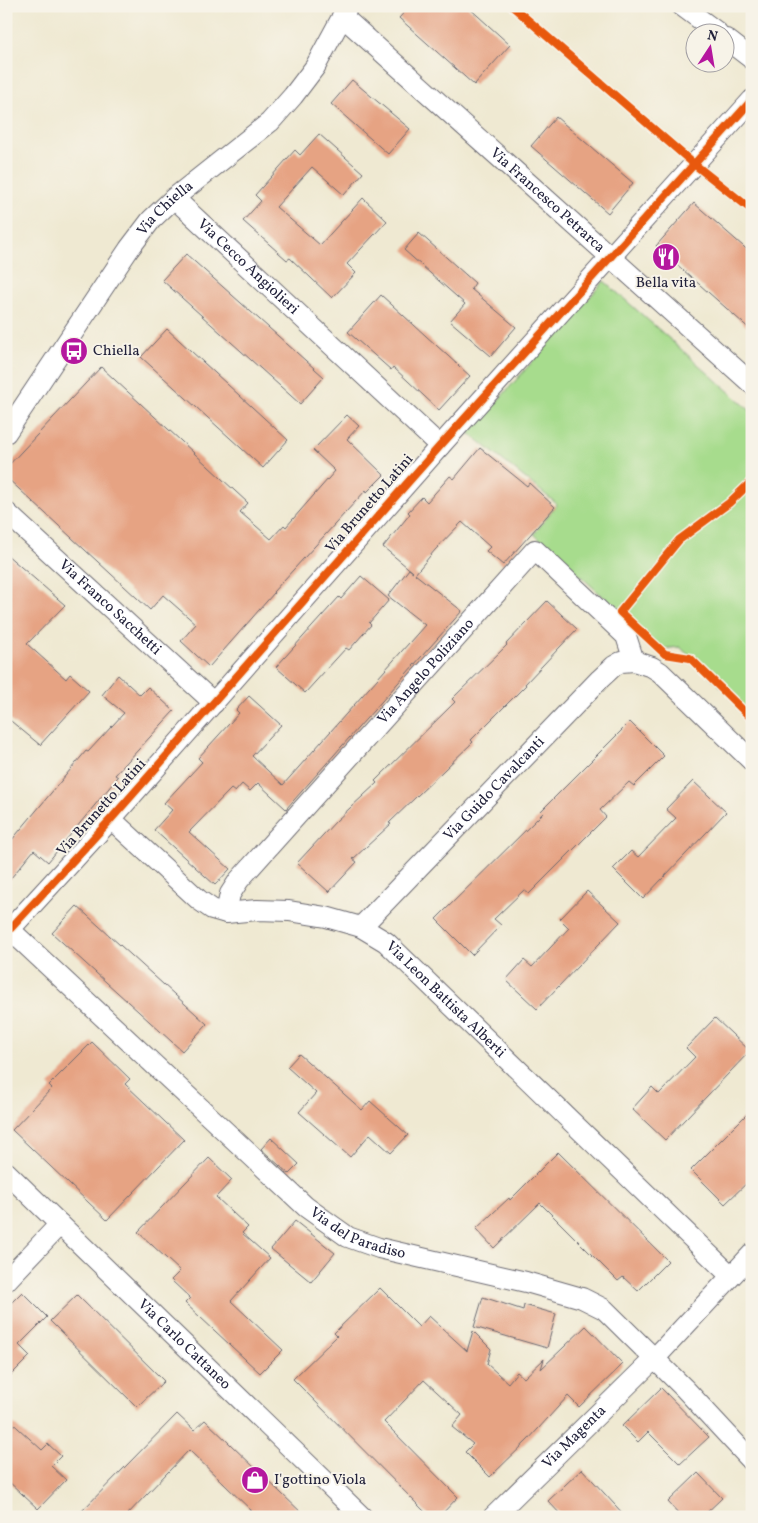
<svg xmlns="http://www.w3.org/2000/svg" width="758" height="1523" viewBox="0 0 758 1523" font-family="Vollkorn,serif">
<style>
.green{fill:#a7dc8d;stroke:#647f64}
.building{fill:#e6a383}
.lines{fill:none;stroke-linecap:round;stroke-linejoin:round}
.street-casing{stroke:#6a6870;stroke-width:22}
.street{stroke:#fff;stroke-width:20}
.cycleway-casing{stroke:#f7f3e8;stroke-width:11}
.cycleway{stroke:#e8590c;stroke-width:8}
.labels{text-anchor:middle;dominant-baseline:central;stroke-width:4;stroke-linejoin:round;paint-order:stroke}
.street-label{font-size:15px;fill:#22223b;stroke:#f7f3e8}
.poi-label{font-size:15px;fill:#22223b;stroke:#f7f3e8;text-anchor:start}
</style>
<rect width="100%" height="100%" fill="#f7f3e8"/>
<filter id="ink" filterUnits="userSpaceOnUse"><feTurbulence type="fractalNoise" baseFrequency=".02" numOctaves="2"/><feDisplacementMap in="SourceGraphic" scale="10" xChannelSelector="R" yChannelSelector="G"/><feConvolveMatrix kernelMatrix="1 2 1 2 8 2 1 2 1" color-interpolation-filters="sRGB"/></filter>
<filter id="wash" filterUnits="userSpaceOnUse"><feTurbulence type="fractalNoise" baseFrequency=".0096" numOctaves="4" result="noise"/><feDisplacementMap in="SourceGraphic" scale="20" xChannelSelector="R" yChannelSelector="G"/><feGaussianBlur stdDeviation="1.12" result="paint"/><feColorMatrix in="noise" values="0 0 0 0 0 0 0 0 0 0 0 0 0 0 0 0 0 1.4 0 .05"/><feComposite in="paint" operator="in"/></filter>
<g filter="url(#wash)">
<rect width="100%" height="100%" fill="#efe9d2"/>
<path class="green" d="M604 281 752 412V717L680 647 661 649 534 534 557 504 469 433Z"/>
<g id="blocks">
<path class="building" d="M410 6H467L510 45 474 85 399 18Z
M352 80 410 129 388 154 331 104Z
M556 117 633 183 608 213 531 146Z
M319 134 363 173 344 195 312 167 276 207 320 245 363 198 387 221 347 264 356 273 332 298 290 258 287 260 243 221 261 201 255 195 295 150 300 155Z
M694 203 752 254V331L656 246Z
M419 233 475 283 471 289 516 327 491 356 450 321 465 304 404 250Z
M186 254 324 377 300 404 162 280Z
M381 295 470 376 439 410 393 367 391 370 348 332Z
M167 329 288 440 263 468 141 357Z
M101 367 248 503 240 512 271 539 284 525 286 527 335 471 313 450 347 415 359 426 347 439 384 475 367 492 366 490 273 592 274 593 209 667 181 641 196 624 163 595 150 610 6 477V468Z
M480 448 527 486 529 483 555 507 503 565 486 551 490 547 462 522 435 550 415 574 462 611 286 809 258 783 250 791 242 784 235 792 231 789 189 832 230 869 215 885 154 830 172 810 164 803 202 762 198 758 239 713 236 710 249 696 281 725 252 756 283 785 425 625 388 596 409 569 413 572 383 547 410 514 408 512 422 497 427 502 450 476 454 479Z
M6 554 65 605 27 644 66 679 70 674 89 691 40 745 6 717Z
M361 576 389 600 369 623 371 625 349 650 346 648 305 693 276 667 339 597 341 599Z
M547 601 577 629 525 684 526 685 471 740 473 742 389 823 391 824 353 859 357 862 329 892 297 863 336 821 377 783 375 781 455 702 452 699 507 645 506 644Z
M118 675 140 695 148 687 174 711 115 775 118 777 48 862 34 850 6 884V847L86 751 88 752 124 713 102 695Z
M630 722 664 756 634 786 629 782 600 810 606 817 529 894 524 890 494 919 501 925 472 955 436 919 543 813 541 811Z
M693 781 726 812 643 899 613 869 631 851 638 857 676 818 666 809Z
M587 891 620 922 537 1009 506 980 524 960 532 967 569 928 560 919Z
M77 906 207 1024 182 1051 52 933Z
M715 1018 750 1051 665 1140 632 1109 652 1087 659 1094 695 1057 686 1048Z
M92 1042 130 1079 125 1084 184 1140 107 1220 12 1130 52 1088 49 1085Z
M299 1054 362 1110 370 1101 408 1135 391 1153 370 1134 350 1157 299 1112 316 1093 287 1067Z
M752 1109V1178L725 1204 691 1170Z
M271 1138 299 1164 289 1174 261 1149Z
M558 1152 668 1261 638 1291 623 1277 618 1281 540 1203 494 1248 476 1229 509 1198 510 1200Z
M209 1158 232 1180 216 1197 248 1227 242 1233 270 1258 231 1301 283 1350 260 1373 185 1303 190 1298 171 1280 180 1271 138 1232Z
M295 1221 335 1253 311 1282 271 1249Z
M380 1288 419 1327 429 1316 467 1351 473 1331 491 1349 487 1364 508 1383 517 1372 524 1378 544 1359 541 1369 586 1326 623 1364 579 1407 568 1396 528 1440 490 1477 465 1452 473 1444 452 1427 462 1415 424 1380 384 1422 458 1497 439 1517H430L293 1379 337 1336 334 1333Z
M22 1292 47 1317 19 1345 30 1356 6 1380V1308Z
M77 1295 164 1381 137 1407 50 1321Z
M483 1297 523 1310 524 1305 556 1314 547 1348 474 1327Z
M661 1388 709 1437 680 1464 648 1432 638 1442 622 1426Z
M177 1414 194 1430 205 1420 306 1517H258L189 1450 125 1517H76Z
M6 1417 42 1450 48 1444 61 1456 51 1466 66 1480 38 1509 6 1479Z
M582 1469 626 1517H563L548 1501Z
M698 1473 722 1498 702 1517H682L668 1502Z"/>
</g>
</g>
<g filter="url(#ink)">
<use href="#blocks" fill-opacity="0" stroke="#6a6870" stroke-width="1"/>
<g class="lines">
<g class="street-casing">
<g id="street">
<path d="M682 6 717 32"/>
<path id="s1" d="M342 16 752 384"/>
<path d="M726 39 752 59"/>
<path id="s2" d="M174 198 440 446"/>
<path id="s3" d="M6 433 129 249 151 220 174 198 270 122 293 96 315 67 348 6"/>
<path id="s4" d="M6 512 214 703"/>
<path id="s5" d="M111 819 199 900 212 909 226 913 257 910 289 911 326 917 361 927 386 942 731 1276"/>
<path id="s6" d="M226 913 230 894 239 880 535 550 626 636 634 661"/>
<path id="s7" d="M6 926 306 1207 348 1237 379 1248 526 1282 582 1298 604 1309 685 1389 752 1461"/>
<path id="s8" d="M361 927 600 679 614 666 621 662 634 661 652 667 660 672 752 761"/>
<path d="M11 928 111 819 440 446 752 100"/>
<path id="s9" d="M6 1172 362 1517"/>
<path d="M6 1281 60 1224"/>
<path id="s10" d="M493 1517 655 1358 752 1254"/>
</g>
</g>
<use href="#street" class="street"/>
<g class="cycleway-casing">
<path id="cycleway" d="M512 6 694 164 752 210
M752 481 729 503 679 540 620 612 665 654 690 658 752 719
M11 928 111 819 440 446 752 100"/>
</g>
<use href="#cycleway" class="cycleway"/>
</g>
</g>
<defs>
<g id="restaurant-disc" transform="scale(1.4375)"><circle r="9.5" fill="#b5179e" stroke="#f7f3e8"/><path d="M-5-6h1v4h1v-4h1v4h1v-4h1v5L-1.5 .5V6h-2V.5L-5-1ZM5-6V6H3V1.5H1.5Q1.5-4 5-6Z" fill="#fff"/></g>
<g id="bus-disc" transform="scale(1.4375)"><circle r="9.5" fill="#b5179e" stroke="#f7f3e8"/><path d="M-5-6H5V4H4V6H2V4H-2V6H-4V4H-5ZM-3.5-4V0h7V-4ZM-3.5 1.2v1.5H-2V1.2ZM2 1.2v1.5H3.5V1.2Z" fill="#fff"/></g>
<g id="shop-disc" transform="scale(1.4375)"><circle r="9.5" fill="#b5179e" stroke="#f7f3e8"/><path d="M-5-2.5h2.3a2.7 3.5 0 0 1 5.4 0H5L5.5 6h-11ZM-1.5-2.5h3a1.5 2.3 0 0 0-3 0Z" fill="#fff"/></g>
</defs>
<g fill-rule="evenodd">
<use href="#restaurant-disc" x="666" y="257"/>
<use href="#bus-disc" x="74" y="351"/>
<use href="#shop-disc" x="255" y="1480"/>
</g>
<g class="labels">
<g class="street-label">
<text stroke="none"><textPath href="#s1" startOffset="276">Via Francesco Petrarca</textPath></text>
<text stroke="none"><textPath href="#s3" startOffset="276">Via Chiella</textPath></text>
<text stroke="none"><textPath href="#s2" startOffset="101">Via Cecco Angiolieri</textPath></text>
<text transform="translate(370 504) rotate(-49)">Via Brunetto Latini</text>
<text stroke="none"><textPath href="#s4" startOffset="141">Via Franco Sacchetti</textPath></text>
<text stroke="none"><textPath href="#s6" startOffset="316">Via Angelo Poliziano</textPath></text>
<text stroke="none"><textPath href="#s8" startOffset="192">Via Guido Cavalcanti</textPath></text>
<text transform="translate(102 808) rotate(-48)">Via Brunetto Latini</text>
<text stroke="none"><textPath href="#s5" startOffset="399">Via Leon Battista Alberti</textPath></text>
<text stroke="none"><textPath href="#s7" startOffset="470">Via del Paradiso</textPath></text>
<text stroke="none"><textPath href="#s9" startOffset="248">Via Carlo Cattaneo</textPath></text>
<text stroke="none"><textPath href="#s10" startOffset="114">Via Magenta</textPath></text>
</g>
<g class="poi-label">
<text x="666" y="283" text-anchor="middle">Bella vita</text>
<text x="93" y="351">Chiella</text>
<text x="274" y="1480">I'gottino Viola</text>
</g>
</g>
<rect width="758" height="1523" fill="none" stroke="#f7f3e8" stroke-width="25"/>
<g transform="translate(710 48) rotate(12)"><circle r="24" fill="#f7f3e8" stroke="#a29fa3"/>
<path d="M0-4L9 19L0 12L-9 19Z" fill="#b5179e"/>
<text y="-8" font-size="14" font-weight="bold" text-anchor="middle" fill="#22223b">N</text>
</g>
</svg>
